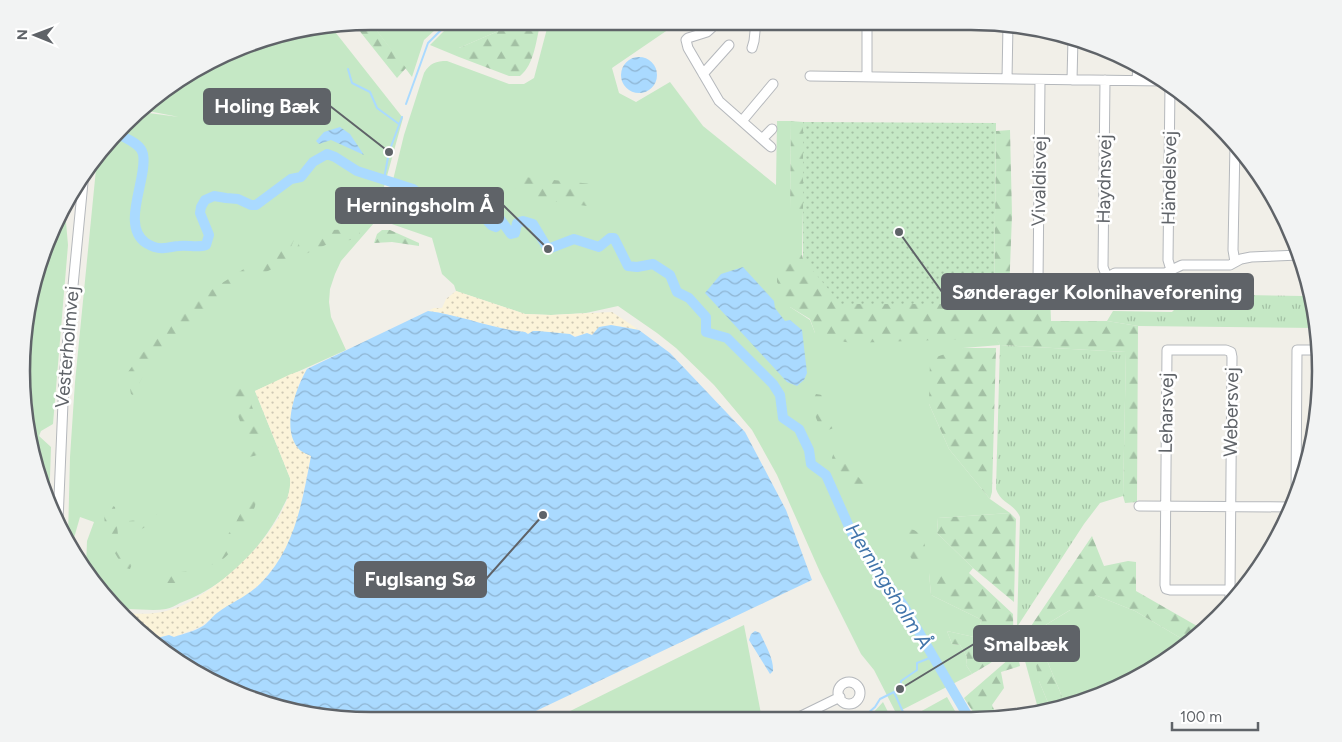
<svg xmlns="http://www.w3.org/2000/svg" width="1342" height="742" viewBox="0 0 1342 742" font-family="Figtree,sans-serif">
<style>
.grass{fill:#c5e8c5}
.forest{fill:url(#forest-firs)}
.sand{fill:url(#sand-dots)}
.park{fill:url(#park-tufts)}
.garden{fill:url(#garden-dots)}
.water{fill:url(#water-waves)}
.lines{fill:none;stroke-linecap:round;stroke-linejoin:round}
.stream{stroke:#aadaff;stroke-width:2}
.river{stroke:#aadaff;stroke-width:10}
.minor-casing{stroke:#b5b8bc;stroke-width:11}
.minor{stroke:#fff;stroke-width:9}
.labels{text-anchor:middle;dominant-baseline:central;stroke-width:5;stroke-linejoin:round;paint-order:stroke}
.street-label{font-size:19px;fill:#5f6368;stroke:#fff}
.water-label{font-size:20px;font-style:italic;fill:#4174aa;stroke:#fff}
.rim{fill:none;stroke:#5f6368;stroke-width:2.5}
.leader{fill:none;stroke:#5f6368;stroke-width:2}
.callout-dot{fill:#5f6368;stroke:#fff;stroke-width:2}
.callout{fill:#5f6368;stroke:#5f6368;stroke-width:2}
.callout-label{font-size:20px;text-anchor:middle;font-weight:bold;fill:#fff}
</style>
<defs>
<pattern id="forest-firs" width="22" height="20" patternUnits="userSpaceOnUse" patternTransform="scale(1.25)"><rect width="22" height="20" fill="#c5e8c5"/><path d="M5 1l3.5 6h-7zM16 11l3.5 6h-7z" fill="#a3c0a4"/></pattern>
<pattern id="sand-dots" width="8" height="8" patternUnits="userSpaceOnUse" patternTransform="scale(1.25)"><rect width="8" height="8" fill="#fbf3d9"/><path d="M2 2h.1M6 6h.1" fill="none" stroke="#cec8b4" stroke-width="1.8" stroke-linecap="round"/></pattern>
<pattern id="park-tufts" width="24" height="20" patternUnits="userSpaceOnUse" patternTransform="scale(1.25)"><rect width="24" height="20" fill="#c5e8c5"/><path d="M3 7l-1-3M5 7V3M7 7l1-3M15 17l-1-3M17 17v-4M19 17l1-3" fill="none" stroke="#a3c0a4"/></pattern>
<pattern id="garden-dots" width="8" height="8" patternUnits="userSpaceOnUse" patternTransform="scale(1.25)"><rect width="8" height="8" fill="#c5e8c5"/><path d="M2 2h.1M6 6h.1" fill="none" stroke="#a3c0a4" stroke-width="1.8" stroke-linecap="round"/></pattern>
<pattern id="water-waves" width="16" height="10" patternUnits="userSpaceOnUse" patternTransform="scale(1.25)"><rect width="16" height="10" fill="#aadaff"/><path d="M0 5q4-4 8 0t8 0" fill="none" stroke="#8eb4d2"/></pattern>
</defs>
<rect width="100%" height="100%" fill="#f1efe8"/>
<path class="grass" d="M445 21 424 40 412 77 370 22Z
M454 21H531L532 24 523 31 510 26 459 48V57L430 45Z
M549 21 667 22 672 27 612 68 619 93 636 102 670 82 703 126 776 185 777 121H791L790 209H803L802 255H793L790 307 810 320 815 333 995 337 1000 345 963 348 929 404 949 449 990 499 1010 513 938 518 937 533 973 568 969 573H929L931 595 982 620 974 637 947 631 952 644 960 645 967 657 966 665 972 674 896 713 874 670 861 654 820 572 777 475 752 430 714 385 676 348 657 333 618 306 586 313 551 315 525 314 456 291 454 285 442 274 432 238 383 221 404 135 424 73C430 63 436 61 447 61L509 84H524L534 78Z
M332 28 403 118 374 223 341 261 335 274 330 289 329 302 331 317 346 350 255 391 290 478C292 493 285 503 278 516 256 555 222 588 180 603 176 605 171 608 166 609 154 611 140 609 128 609V613L121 612 108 601 86 567 87 541 94 522 80 517 74 538H69L68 537 70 457 75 382 97 159 141 112 179 117 143 110 158 93 259 40Z
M69 201 66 222 68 245 53 424 41 431 39 436 51 447 49 507 22 394 33 280Z
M1095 595 1135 611 1189 643 1165 662 1096 696 1079 703 1066 706 1043 651 1039 681 1051 710 1039 712 1020 643 1029 629 1034 642 1039 629Z
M744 625 762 719H557L556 718Z
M947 697 959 718H909Z
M883 702 891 718H864L873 713Z"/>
<path class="forest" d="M531 21H541C536 39 535 64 520 76H509L459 57V48L510 26 523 31 532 24Z
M370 22 406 68 397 78 354 24Z
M791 121 803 122V209H790Z
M1010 130 1012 215 1009 294 1050 295 1051 321H1107L1138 326 1137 502 1125 503 1123 496 1126 352 1000 345 995 338 852 343 827 339 815 333 810 319 790 307 777 282V266L793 255H802L803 259 994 304 996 131Z
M515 176 592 184 587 206 527 198 511 185V179Z
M359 229 360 234 357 239 330 243 292 260 301 238 330 230Z
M382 230H390L419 243V246L392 242 374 243 377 234Z
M294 240 284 263 264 273 261 272 264 253Z
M252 263 253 264 246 282 176 338 144 374 133 395 131 394 127 374 128 372C151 340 180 310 213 289 226 280 239 273 252 263Z
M963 348H996L992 492 990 499 949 449 929 404 930 359Z
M235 382H242C253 405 259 427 264 452L262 454 249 457 245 435 229 391Z
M816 394 822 395 827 415 833 428C818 437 809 405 816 394Z
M834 452 869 488 864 493H859L834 464 832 458Z
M251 493H255C258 499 255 510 250 515 247 519 247 516 245 521 240 538 229 563 209 565L205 561 206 556 220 546 234 526Z
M166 501 169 502 168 505C165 507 161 510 158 513 149 522 145 534 131 528L129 521 139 520 145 516Z
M109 504 115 507 119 544 130 559 132 564 130 569 125 568C112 551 100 529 106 506Z
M1010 513 1016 519 1014 602 973 568 937 533 938 518Z
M909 529 914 530 922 535 925 546 919 562 913 561C906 552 907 539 909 529Z
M1092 536 1104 566 1128 561 1136 562V591L1204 630 1189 643 1135 611 1095 595 1087 612 1070 610 1039 629 1034 642 1029 629Z
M186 571 191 577 190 582 187 583H153L149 582 151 578Z
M929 573H969L1013 614C1013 623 1014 634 1012 642 1009 654 982 668 972 674L966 665 967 657 960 645 952 644 947 631 974 637 982 620 931 595Z
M1033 649 1043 651 1066 706 1051 710 1039 681Z
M1017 652 1020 666 1001 672 1004 688 992 705 998 718H977L964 698Z"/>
<path class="sand" d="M456 291 525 314 551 315 612 312 639 330C621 327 606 320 592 335 584 332 580 337 572 336 557 335 544 329 528 334L525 332C492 329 461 315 428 311L434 308H442L446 299Z
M307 369 299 384 291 412 311 456 298 519 291 540 279 561 261 583 241 600 217 613 202 626 174 637 169 635 157 638 153 635H149L121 612C145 616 169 614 191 601 227 582 294 521 290 478L255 391 291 374Z"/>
<path class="park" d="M1310 287 1317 328 1138 326 1107 321 1113 311 1172 312 1180 304H1236L1246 295 1303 296Z
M1000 345 1126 352 1123 496 1100 503 1084 524 1017 627 1020 517C1014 503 1001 504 996 489Z"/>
<path class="garden" d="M803 122 996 123 994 304H841L803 259Z"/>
<path class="water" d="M621 75a18 18 0 1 1 36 0a18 18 0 1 1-36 0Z
M340 127 350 134 364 155 331 140 319 144 316 141 324 132Z
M743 267 774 301 775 308 785 321 790 320 802 330 807 373 804 380 797 386 787 382 705 293 721 274Z
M428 311C461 315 492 329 525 332L528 334 533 331H538L570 334 575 337 587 333 592 335 599 327 611 325 639 330 670 353 745 432 786 510 812 580 519 719 348 720 280 709 196 674 149 635H153L157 638 169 635 174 637C183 634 195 631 203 626 208 623 212 617 217 613 232 602 247 597 261 583 295 548 302 503 311 456 307 454 301 452 298 448 281 428 296 388 307 369Z
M755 631 760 633C765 644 774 659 773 671L770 674 749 640 751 634Z"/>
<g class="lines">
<path class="stream" d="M348 69 352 83 370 92 377 108 399 124
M406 104 428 43 450 21
M384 179 389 152 402 117
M894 692 903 712
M826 718 837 716 842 718
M858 718 867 714 875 707 880 699 900 689 901 681 917 670V663L932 657"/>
<path class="river" d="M120 135C127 139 141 144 143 154 148 179 120 225 146 243 151 246 158 249 164 248 169 248 174 246 179 246 189 245 198 248 206 245L209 235 200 213 201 207 205 200 214 196 226 198 238 199 251 205H256L291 179 301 177 313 162 327 154 335 157 357 171 413 189 431 203 447 196 467 198 491 225 496 227 500 219 511 234 515 233 517 223 523 221 533 224 548 249 574 239 599 247 610 238H614L628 266 637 267 653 264 670 275 677 292 689 298 706 317V332L727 338 773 384 780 395 783 418 799 429 809 450 811 464 826 475 855 540 903 605 969 718"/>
<g class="minor-casing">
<path id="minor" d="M718 22 707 32 688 38 686 40 688 48 719 101 771 147
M752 48 754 41 756 22
M703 74 729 45
M810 76 1164 81
M867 76V22
M1007 79 1008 24
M1040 80 1038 282 1101 281 1115 273H1165L1182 265H1230L1241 259 1251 257 1299 255
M1072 80 1073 38
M1105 80 1103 267 1107 277
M1137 80 1138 65
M1170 85 1168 260 1171 270
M742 121 773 84
M762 139 772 129
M1235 143 1233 250 1235 262
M1296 497 1297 350H1320
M1139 506 1291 507
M58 521 64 379 84 172
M1230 604V590L1232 357 1231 352 1226 350H1167L1165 585 1166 589 1170 590H1230
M838 693a11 11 0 1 1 22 0a11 11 0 1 1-22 0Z
M795 719 840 697"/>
</g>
<use href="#minor" class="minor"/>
</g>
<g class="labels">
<g class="street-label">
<text transform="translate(1169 178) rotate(-89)">Händelsvej</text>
<text transform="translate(1104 179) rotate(-89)">Haydnsvej</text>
<text transform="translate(1039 181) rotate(-89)">Vivaldisvej</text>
<text transform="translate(67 347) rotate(-85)">Vesterholmvej</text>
<text transform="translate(1231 412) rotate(-89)">Webersvej</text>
<text transform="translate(1166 413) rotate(-89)">Leharsvej</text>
</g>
<g class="water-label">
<text transform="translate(889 586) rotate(58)">Herningsholm Å</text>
</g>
</g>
<path d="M0 0H1342V742H0ZM371 30H971A341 341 0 0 1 1312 371V371A341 341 0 0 1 971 712H371A341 341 0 0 1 30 371V371A341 341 0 0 1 371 30Z" fill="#f2f3f3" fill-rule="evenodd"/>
<path class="rim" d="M371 30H971A341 341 0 0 1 1312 371V371A341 341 0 0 1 971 712H371A341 341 0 0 1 30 371V371A341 341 0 0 1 371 30Z"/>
<path class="leader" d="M389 152L330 106M548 249L503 205M899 232L942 292M543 515L486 579M900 689L974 644"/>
<g class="callout-dot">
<circle cx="389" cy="152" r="5"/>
<circle cx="548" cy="249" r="5"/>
<circle cx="899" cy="232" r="5"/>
<circle cx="543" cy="515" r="5"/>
<circle cx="900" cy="689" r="5"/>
</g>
<g class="callout">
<rect x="204" y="89" width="126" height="35" rx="5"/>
<rect x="336" y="188" width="167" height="35" rx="5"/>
<rect x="942" y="274" width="311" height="35" rx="5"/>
<rect x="355" y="562" width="131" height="35" rx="5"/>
<rect x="974" y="626" width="105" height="35" rx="5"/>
</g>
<g class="callout-label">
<text x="267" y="113">Holing Bæk</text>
<text x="420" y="212">Herningsholm Å</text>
<text x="1097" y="299">Sønderager Kolonihaveforening</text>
<text x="420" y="586">Fuglsang Sø</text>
<text x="1026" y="651">Smalbæk</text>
</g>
<g transform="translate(35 35) rotate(271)" stroke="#ffffff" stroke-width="4" paint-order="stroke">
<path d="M0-4L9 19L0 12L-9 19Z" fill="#5f6368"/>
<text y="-8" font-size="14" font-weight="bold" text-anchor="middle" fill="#5f6368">N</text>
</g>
<path d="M1172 722v8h86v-8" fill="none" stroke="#5f6368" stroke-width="2.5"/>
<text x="1180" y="722" font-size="15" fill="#5f6368" stroke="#ffffff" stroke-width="4" paint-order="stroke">100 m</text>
</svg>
